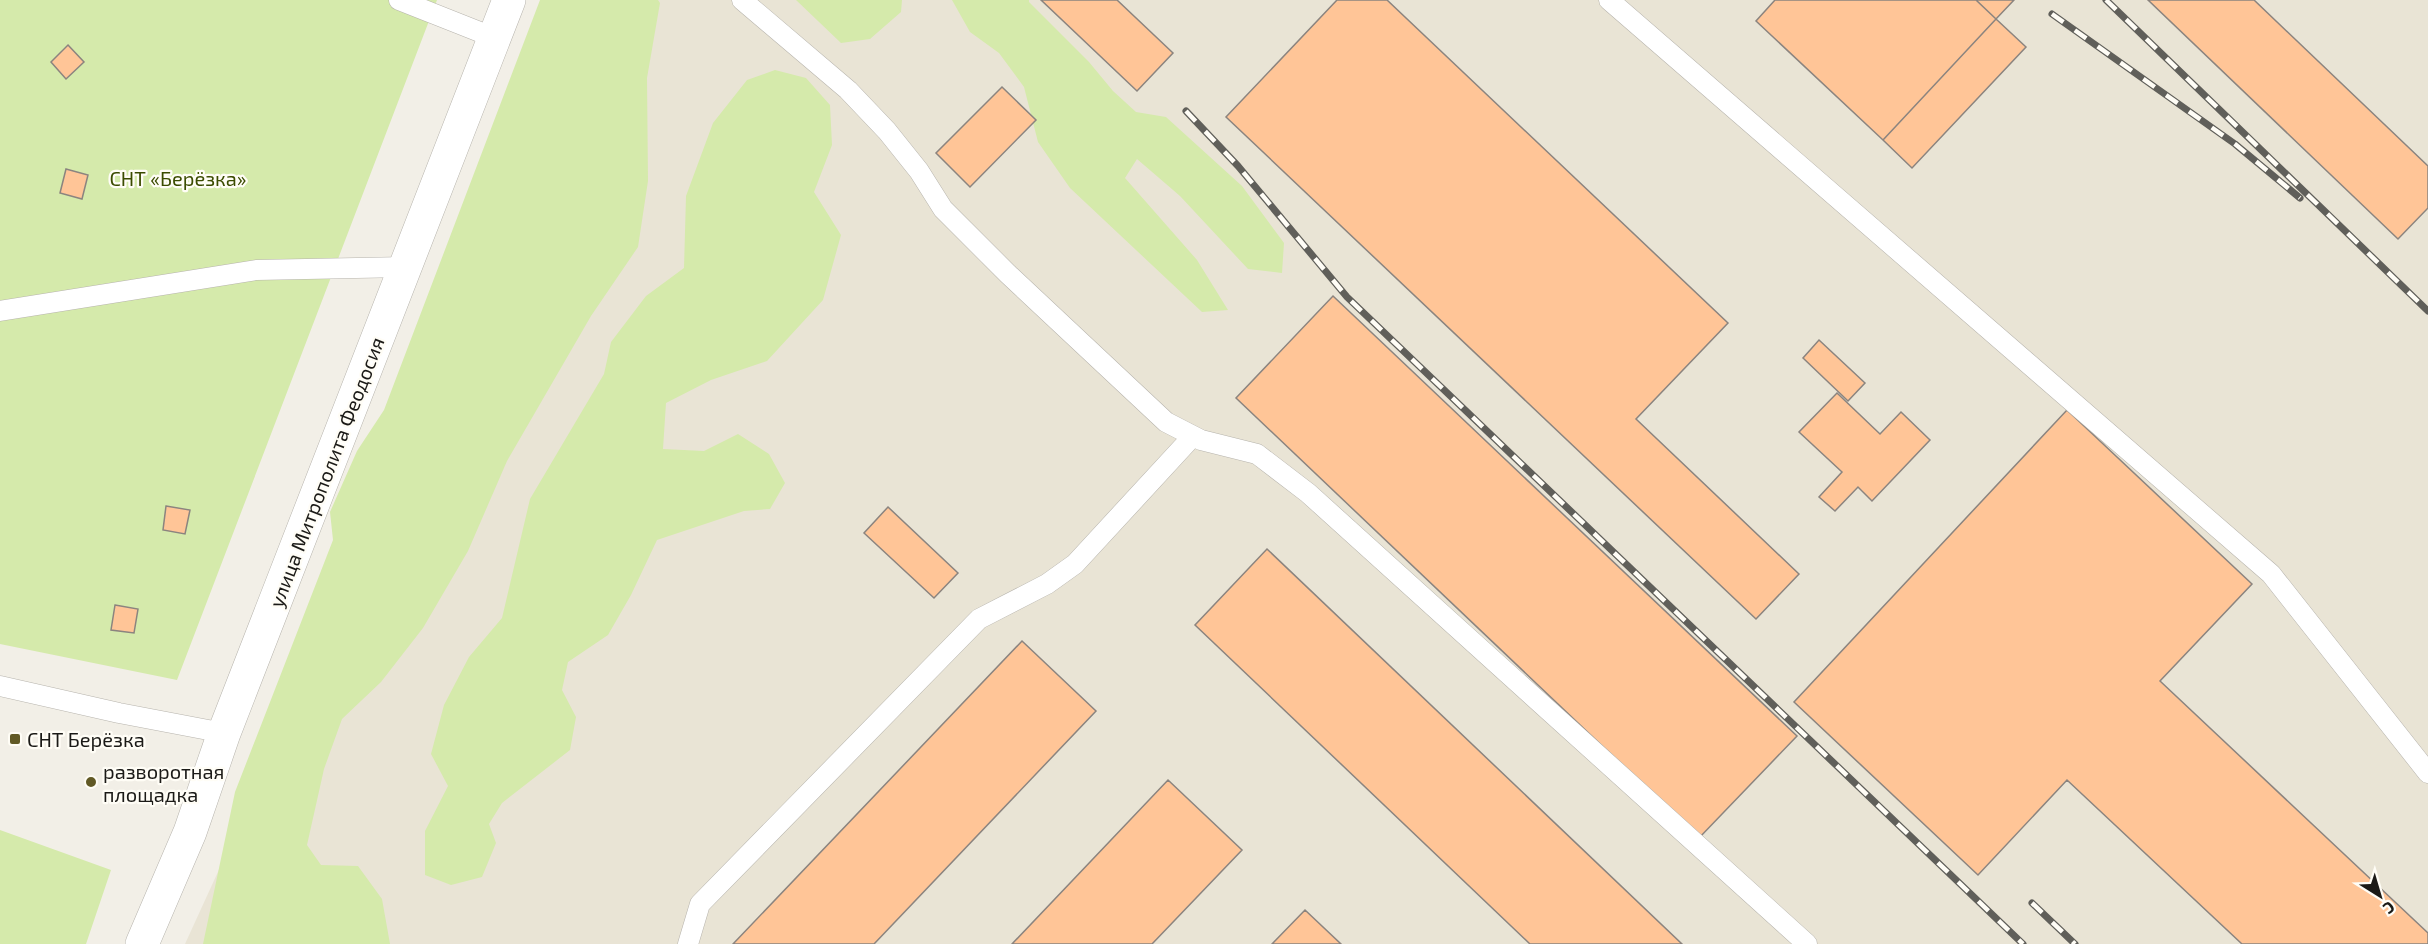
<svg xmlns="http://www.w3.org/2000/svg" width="2428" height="944" viewBox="0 0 2428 944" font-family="'Exo 2',sans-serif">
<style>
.built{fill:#e9e4d5}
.green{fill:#d5eaab}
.building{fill:#ffc597;stroke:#8b847f;stroke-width:1.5}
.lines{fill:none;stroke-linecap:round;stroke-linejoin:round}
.service-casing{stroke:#b7b4ad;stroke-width:21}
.minor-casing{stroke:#b7b4ad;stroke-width:34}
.service{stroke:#fff;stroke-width:20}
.minor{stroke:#fff;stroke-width:33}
.rail-casing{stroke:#605f5a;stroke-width:7}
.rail{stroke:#fffdf6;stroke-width:4.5;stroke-dasharray:14;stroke-linecap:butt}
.poi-dot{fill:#615925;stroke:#fffdf6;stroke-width:2}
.labels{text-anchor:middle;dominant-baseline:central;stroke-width:4.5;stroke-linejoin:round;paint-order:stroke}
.park-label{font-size:20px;fill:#3b4c00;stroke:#fffdf6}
.street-label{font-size:20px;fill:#1b1a17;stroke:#fffdf6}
.poi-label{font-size:20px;fill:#1b1a17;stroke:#fffdf6;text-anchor:start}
</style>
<rect width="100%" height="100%" fill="#f2efe7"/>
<path class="built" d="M557 0H2428V944H185L222 863Z"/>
<path class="green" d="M0 0H437L177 680 0 644Z
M540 0H658L660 3 647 78 648 181 638 247 591 316 507 461 468 551 423 628 381 682 342 719 324 769 307 845 321 865 358 866 382 899 390 944H203L235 792 333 540 330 512 357 451 384 410Z
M796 0H902L901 12 870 39 841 43Z
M952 0H1029V2L1089 62 1113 91 1136 112 1166 117 1242 186 1284 243 1282 273 1248 269 1180 196 1137 159 1125 178 1197 260 1228 310 1202 312 1070 188 1038 142 1024 87 999 53 970 32Z
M775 70 806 78 830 105 832 145 814 192 841 235 823 300 767 361 711 380 666 403 663 449 704 451 738 434 769 454 785 483 770 509 744 511 657 540 631 595 608 635 568 662 562 690 576 717 570 750 502 803 489 824 496 843 482 877 451 885 425 875V831L448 786 431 754 444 705 469 657 502 618 530 499 604 374 611 342 646 296 684 268 686 196 713 123 747 80Z
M0 830 111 870 86 944H0Z"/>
<path class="building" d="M1041 0H1117L1173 53 1137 91Z
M1337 0H1387L1728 323 1636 419 1799 574 1756 619 1226 117Z
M1775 0H1976L1996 19 1883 140 1756 21Z
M1976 0H2014L1996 19Z
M2148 0H2254L2428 166V208L2398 239Z
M1996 19 2026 47 1912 168 1883 140Z
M68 45 84 62 66 79 51 62Z
M1002 87 1036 120 970 187 936 153Z
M66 169 88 175 82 199 60 193Z
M1333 296 1797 736 1699 838 1236 398Z
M1819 340 1865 383 1848 401 1803 358Z
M1837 393 1880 434 1901 412 1930 440 1872 501 1858 487 1835 511 1819 497 1842 472 1799 432Z
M2067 410 2252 584 2160 681 2428 933V944H2242L2067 780 1978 875 1794 702Z
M166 506 190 510 185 534 163 530Z
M888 507 958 573 934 598 864 533Z
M1267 549 1682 944H1530L1195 625Z
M115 605 138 609 134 633 111 630Z
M1022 641 1096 711 874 944H733Z
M1168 780 1242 850 1152 944H1012Z
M1305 910 1341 944H1272Z"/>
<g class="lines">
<g class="service-casing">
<path id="service" d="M399 0 495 38
M742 0 848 90 887 131 919 171 943 209 1008 274 1166 422 1201 440 1257 454 1308 493 1807 944
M1609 0 2271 574 2428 773
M0 311 256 270 406 267
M0 686 119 713 224 733
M688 944 700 904 979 619 1047 584 1075 564 1193 436"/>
</g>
<g class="minor-casing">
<path id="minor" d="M142 944 190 832 224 733 509 0"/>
</g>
<use href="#service" class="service"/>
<use href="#minor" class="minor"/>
<g class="rail-casing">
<path id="rail" d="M2106 0 2428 311
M2052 14 2235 144 2300 198
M1186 111 1238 166 1347 297 2023 944
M2032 903 2075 944"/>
</g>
<use href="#rail" class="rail"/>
</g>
<g class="poi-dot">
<rect x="9" y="733" width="12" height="12" rx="3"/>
<circle cx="91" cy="782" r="6"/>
</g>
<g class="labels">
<g class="park-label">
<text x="178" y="178">СНТ «Берёзка»</text>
</g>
<g class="street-label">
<text transform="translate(326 472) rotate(-69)">улица Митрополита Феодосия</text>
</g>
<g class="poi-label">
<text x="27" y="739">СНТ Берёзка</text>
<text x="103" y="771">разворотная<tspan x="103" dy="23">площадка</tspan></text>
</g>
</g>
<g transform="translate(2380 896) rotate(143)" stroke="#fffdf6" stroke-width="4.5" paint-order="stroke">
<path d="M0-4.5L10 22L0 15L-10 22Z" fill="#1b1a17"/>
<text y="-9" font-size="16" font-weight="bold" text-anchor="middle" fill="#1b1a17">С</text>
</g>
</svg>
